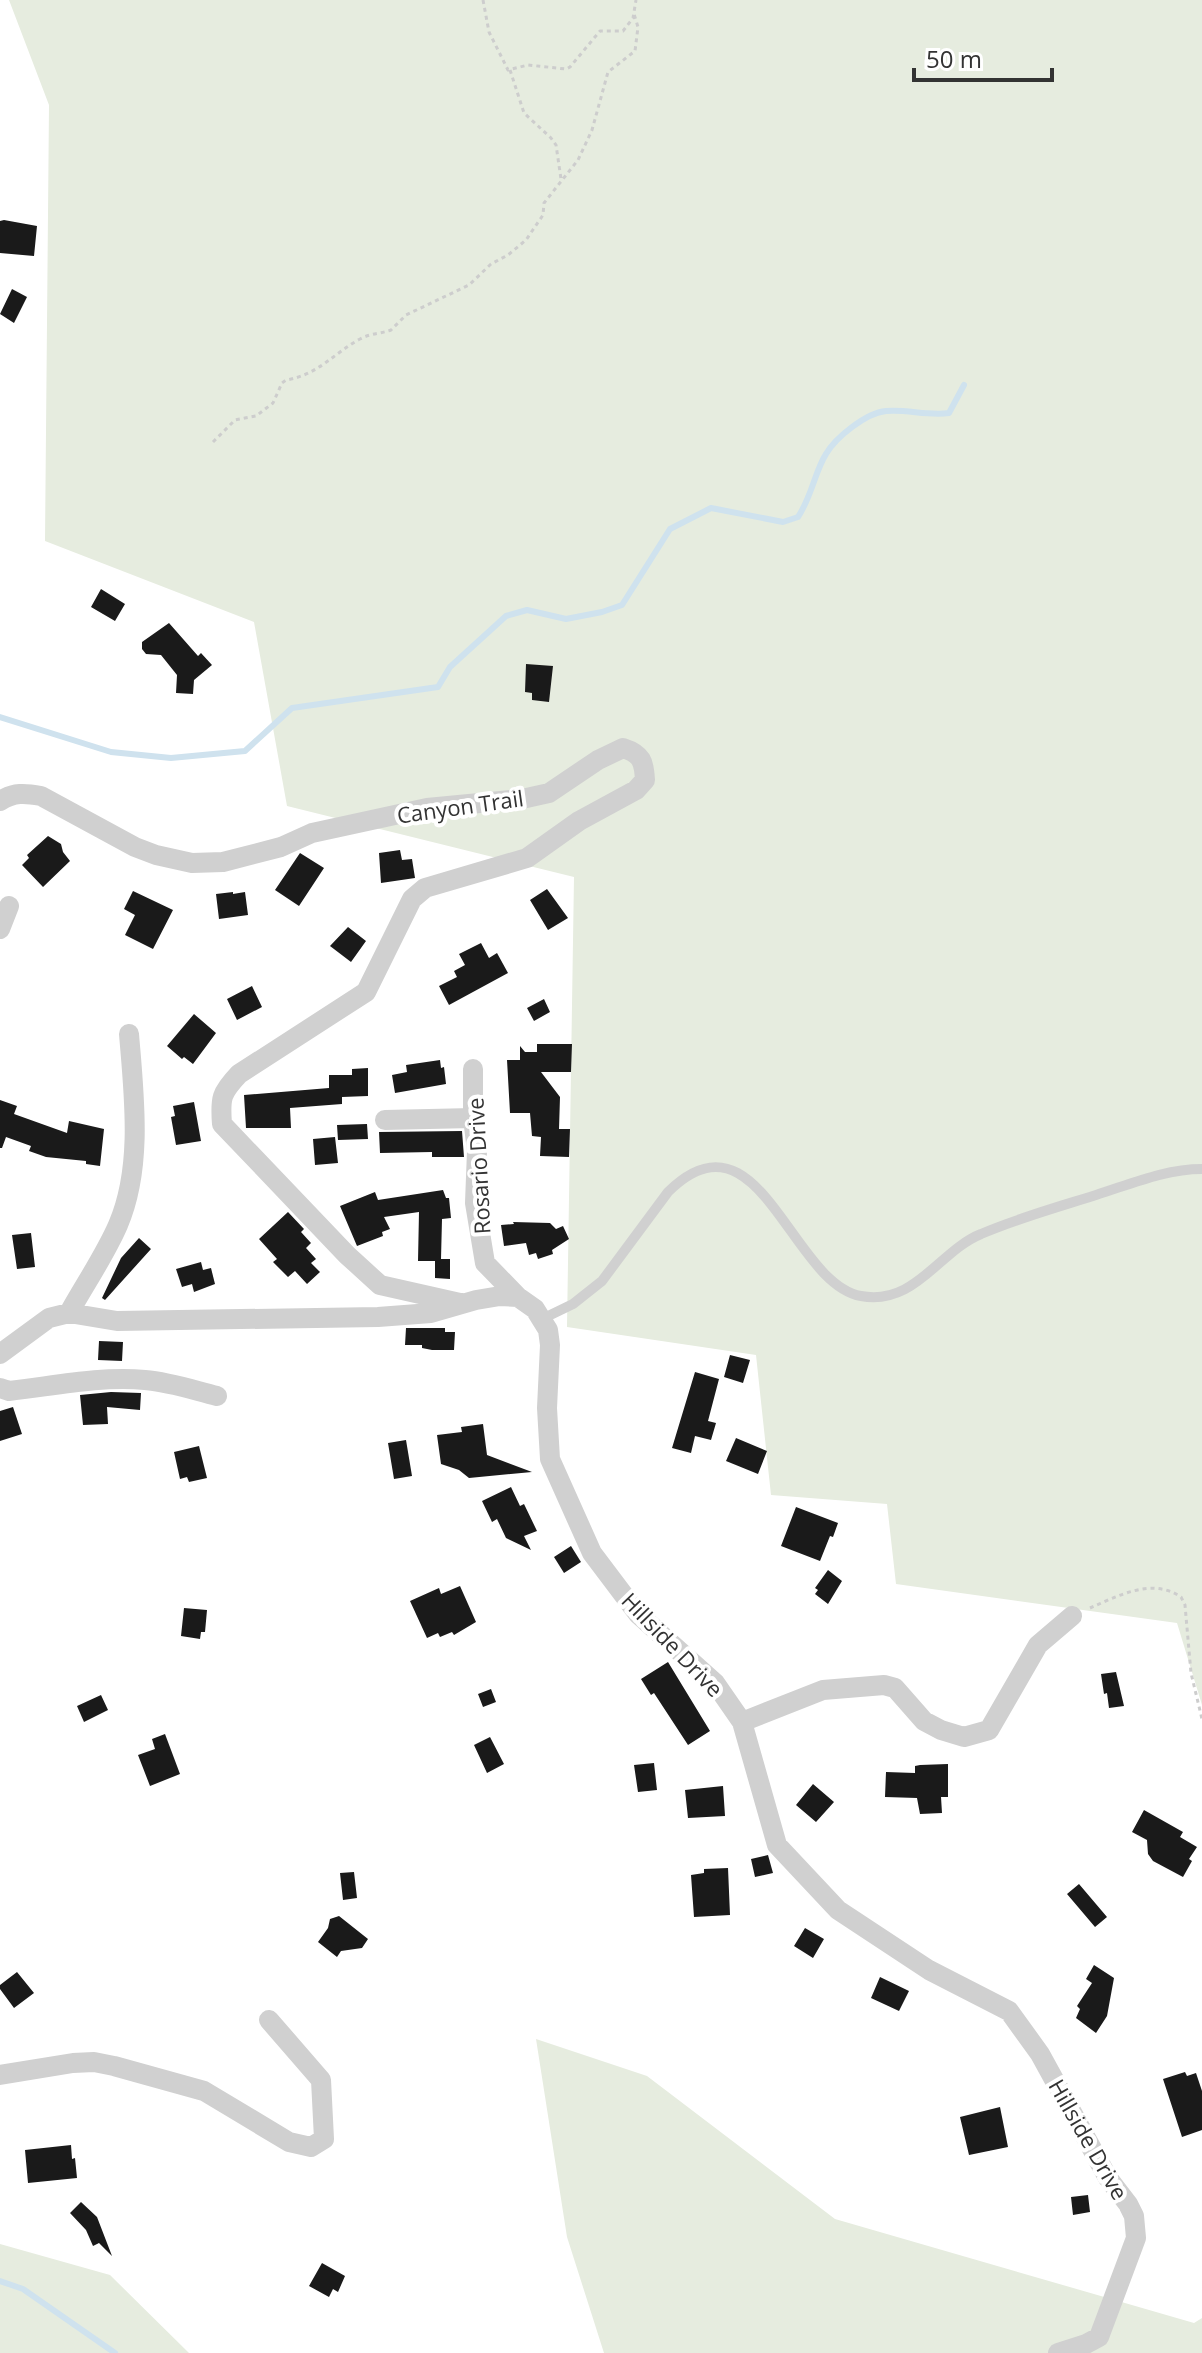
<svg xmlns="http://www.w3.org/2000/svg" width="1202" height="2353" viewBox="0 0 1202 2353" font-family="'Open Sans',sans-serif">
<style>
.green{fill:#e6ecdf}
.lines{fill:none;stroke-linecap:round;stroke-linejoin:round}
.stream{stroke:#cfe2ee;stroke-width:6}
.building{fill:#1a1a1a}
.path{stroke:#cdcdcd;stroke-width:3;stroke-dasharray:4 4;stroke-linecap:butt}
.lane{stroke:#d0d0d0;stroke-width:10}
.street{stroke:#d0d0d0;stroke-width:20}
.labels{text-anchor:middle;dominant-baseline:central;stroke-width:8;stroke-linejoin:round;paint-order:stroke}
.street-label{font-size:22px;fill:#333;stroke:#fff}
</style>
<rect width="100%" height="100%" fill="#fff"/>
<path class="green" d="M9 0H1202V1705L1177 1623 896 1584 887 1504 771 1495 756 1355 567 1327 574 877 287 806 254 622 45 541 49 105Z
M536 2039 647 2076 835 2219 1194 2323 1202 2318V2353H604L567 2237Z
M0 2244 110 2275 189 2353H0Z"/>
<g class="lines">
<path class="stream" d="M0 717 111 752 171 758 245 751 292 708 438 687 450 667 506 616 527 610 566 619 602 612 622 605 670 529 711 508 783 522 798 517C812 496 815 471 826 454 836 437 866 413 886 411 907 409 927 416 949 413L964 385
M0 2281 23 2289 115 2353"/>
</g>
<path class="building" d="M4 220 37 226 34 256 0 253V221Z
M12 289 27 297 14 323 0 314Z
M101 589 125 604 115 621 91 607Z
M169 623 198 656 201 653 212 665 194 680 193 694 176 693 177 675 161 655 146 654 142 649V642Z
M526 664 553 666 549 702 532 700V693L525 692Z
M48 836 61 844 63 852 70 861 43 887 22 865 29 858 27 855Z
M400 850 402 860 412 859 415 878 381 883 379 853Z
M300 853 324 868 299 906 275 890Z
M547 889 568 918 548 930 530 900Z
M133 891 173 910 153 949 125 935 135 915 124 909Z
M233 892V894L245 892 248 915 219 919 216 894Z
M348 927 366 941 351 962 330 946Z
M481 943 489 958 497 953 508 973 449 1005 439 986 457 977 454 971 465 965 459 954Z
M252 986 262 1007 237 1020 227 999Z
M544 999 550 1012 534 1021 527 1008Z
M194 1014 216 1033 193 1064 184 1057 182 1059 167 1046Z
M537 1044H572L571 1072H541L560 1097 559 1129H570L569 1157 540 1156 541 1137 532 1136 530 1113H510L507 1060H520V1046L525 1052H537Z
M440 1060 441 1068 444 1067 446 1084 395 1093 392 1075 407 1072 406 1065Z
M368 1068V1096L342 1097V1104L290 1108 291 1128H246L244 1095 329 1088V1075H352V1069Z
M0 1100 17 1106 14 1114 67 1133 69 1121 104 1129 100 1166 86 1164V1161L46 1157 29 1151 31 1146 6 1137 2 1148H0Z
M194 1102 201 1141 176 1145 171 1117 175 1116 173 1106Z
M367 1124 368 1139 338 1140 337 1125Z
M462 1131 464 1157H432V1152L380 1153 379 1132Z
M335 1137 338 1163 315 1165 313 1139Z
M443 1190 446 1198H449L451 1218 442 1219 441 1259H450V1279L435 1278V1261H418L419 1212 384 1217 390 1229 382 1232 383 1236 357 1246 340 1206 375 1192 378 1200Z
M288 1212 304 1229 301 1232 311 1243 306 1248 316 1259 311 1263 320 1272 307 1284 295 1271 288 1277 273 1262 277 1259 259 1239Z
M513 1222 550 1223 556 1229 563 1226 569 1239 552 1250 553 1254 538 1259 536 1253 529 1255 526 1243 504 1246 501 1225 514 1224Z
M31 1233 35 1267 17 1269 12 1235Z
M139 1238 151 1249 105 1300 102 1298 121 1258Z
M201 1262 203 1270 211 1268 215 1284 194 1292 192 1284 182 1287 176 1269Z
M406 1328H445V1332H455L454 1350H432L422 1348V1345H405Z
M99 1341 123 1342 122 1361 98 1360Z
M730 1355 750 1360 743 1383 724 1377Z
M695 1372 719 1379 708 1421 716 1423 711 1440 695 1436 691 1453 672 1448Z
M111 1392 141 1393 140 1410 107 1407 108 1424 83 1425 80 1395Z
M13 1407 22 1434 0 1441V1411Z
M483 1424 487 1455 532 1472 469 1478 459 1470 441 1464 437 1435 462 1432 461 1427Z
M736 1438 767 1451 758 1474 726 1461Z
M406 1440 412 1476 394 1479 388 1443Z
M199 1446 207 1478 189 1482 187 1477 180 1479 174 1452Z
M511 1487 520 1506 524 1504 537 1531 524 1536 531 1550 506 1538 497 1519 492 1522 482 1501Z
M796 1507 838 1523 833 1537 830 1536 820 1561 781 1546Z
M571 1546 581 1562 564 1573 554 1557Z
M828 1570 842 1581 828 1604 815 1594 818 1590 815 1588Z
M460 1586 476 1622 454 1635 452 1632 440 1637 438 1633 427 1638 410 1601 439 1588 441 1594Z
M184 1608 207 1610 205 1632H201L200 1639 181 1636Z
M668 1662 710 1731 688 1745 654 1693 651 1695 641 1679Z
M1116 1672 1124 1706 1109 1708 1107 1693 1104 1694 1101 1674Z
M491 1689 496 1702 483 1707 478 1694Z
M101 1695 108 1710 84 1722 77 1706Z
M165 1734 180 1774 150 1786 138 1755 155 1749 152 1739Z
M490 1737 504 1764 487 1773 474 1745Z
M654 1763 657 1790 638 1792 634 1765Z
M948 1764V1797H941L942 1813 920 1814 917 1798 885 1797 886 1772 915 1773V1766L920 1765Z
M813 1784 834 1802 816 1822 796 1805Z
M723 1786 725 1816 688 1818 685 1790Z
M1144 1810 1183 1832 1180 1837 1197 1847 1189 1859 1192 1861 1183 1877 1153 1861 1148 1854 1147 1840 1132 1832Z
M768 1855 773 1873 755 1877 751 1859Z
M728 1868 730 1915 694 1917 691 1875 704 1873V1869Z
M354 1872 357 1898 343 1900 340 1873Z
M1079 1884 1107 1917 1095 1927 1067 1894Z
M339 1916 368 1939 362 1948 341 1951 337 1957 318 1942 328 1928 330 1919Z
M805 1928 824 1939 813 1958 794 1946Z
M1094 1965 1114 1978 1107 2016 1096 2033 1076 2018 1080 2009 1077 2006 1092 1983 1086 1979Z
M17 1972 34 1993 14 2008 0 1989V1985Z
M880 1977 909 1991 899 2011 871 1998Z
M1185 2072 1187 2076 1196 2073 1202 2091V2130L1182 2137 1163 2079Z
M1000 2107 1008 2147 969 2155 960 2117Z
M71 2145 72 2159 75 2158 77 2178 28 2183 25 2150Z
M1088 2195 1090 2212 1073 2215 1071 2197Z
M81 2202 97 2217 112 2256 99 2243 93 2246 86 2230 70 2213Z
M322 2263 345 2276 338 2292 333 2289 329 2297 309 2286Z"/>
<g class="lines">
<path class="path" d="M483 0 489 32 508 70 528 65 566 69 570 67 600 31H623L633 18 636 0
M510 70 524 113 551 138 556 145 561 179
M213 442 235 420 256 416 273 403 282 383 286 380C318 375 334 353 360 339 371 333 380 334 391 330L406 315 469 285 491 264 508 255 526 240 543 215 544 203 578 160 592 130 608 72 635 51 638 27 634 14
M1090 1608C1118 1596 1152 1577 1181 1597L1185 1605 1191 1673 1202 1719"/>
<path class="lane" d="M542 1319 573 1304 602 1281 668 1192C759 1102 791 1284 861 1296 915 1306 939 1251 981 1234 1018 1218 1058 1207 1096 1195 1131 1184 1165 1169 1202 1169"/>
<path class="street" d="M0 801C14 792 25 793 41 796L135 847 156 855 192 863 223 862 281 847 312 833 427 808 522 799 549 793 598 760 623 748C642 754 644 762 645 780L636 790 579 821 527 858 425 888 412 899 366 992 239 1074C221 1093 220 1098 222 1124L347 1255 380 1285 460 1303
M0 929 9 906
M473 1069V1118L477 1151 475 1203 485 1263 518 1297
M385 1120 473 1118
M69 1313C85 1284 105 1255 118 1225 143 1167 134 1095 129 1034
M0 1354 49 1318 69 1313 117 1321 378 1317 431 1313 476 1300 500 1296 518 1297 535 1309 548 1330 550 1345 547 1408 550 1459 592 1553 638 1614 715 1683 742 1722 777 1845 838 1910 929 1970 1009 2011 1040 2054 1108 2178 1128 2204 1134 2216 1136 2238 1099 2337 1086 2344 1058 2353
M0 1388 9 1391C54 1386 99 1376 145 1380 170 1382 193 1390 217 1396
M742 1722 823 1690 884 1685 895 1688 924 1721 941 1730 964 1737 989 1730 1038 1645 1072 1616
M0 2075 73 2063 94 2062 114 2066 204 2091 289 2142 311 2147 324 2139 321 2080 269 2020"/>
</g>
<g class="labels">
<g class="street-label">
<text transform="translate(460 806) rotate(-8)">Canyon Trail</text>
<text transform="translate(478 1166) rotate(-93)">Rosario Drive</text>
<text transform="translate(673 1644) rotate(46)">Hillside Drive</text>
<text transform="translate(1089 2139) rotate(60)">Hillside Drive</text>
</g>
</g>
<path d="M914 68v12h138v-12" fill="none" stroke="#333333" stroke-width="4"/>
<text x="926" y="68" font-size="24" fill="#333333" stroke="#ffffff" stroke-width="6" paint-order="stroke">50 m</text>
</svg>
